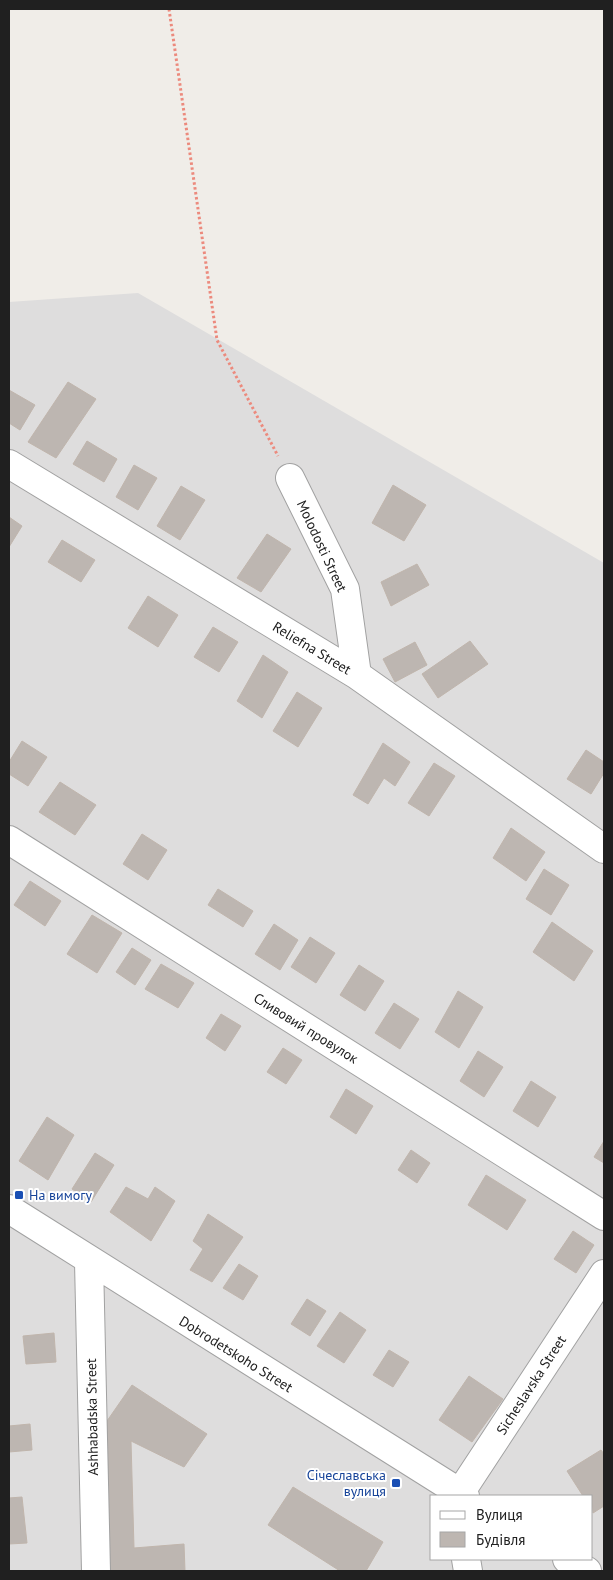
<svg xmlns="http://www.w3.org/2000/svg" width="613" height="1580" viewBox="0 0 613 1580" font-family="'PT Sans',sans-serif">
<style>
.residential{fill:#dedddd;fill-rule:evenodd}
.building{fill:#bdb6b1;stroke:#c0b5ac}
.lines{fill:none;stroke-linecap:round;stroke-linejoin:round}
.minor-casing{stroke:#a1a1a1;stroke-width:30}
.path{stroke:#ec8a7d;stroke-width:3;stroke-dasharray:2.5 2.5;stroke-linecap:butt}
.minor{stroke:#fff;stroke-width:28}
.transit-dot{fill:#1a4fb4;stroke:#fff;stroke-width:2}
.labels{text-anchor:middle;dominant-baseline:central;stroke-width:4;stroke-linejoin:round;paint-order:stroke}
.street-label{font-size:14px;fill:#202020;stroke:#fff}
.transit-label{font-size:14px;fill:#164399;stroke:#fff;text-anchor:start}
</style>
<rect width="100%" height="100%" fill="#f0ede8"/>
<path class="residential" d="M138 293 604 563V1571H9V302ZM432 1496H592V1559H432Z"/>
<path class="building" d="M68 382 96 399 56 458 28 442Z
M9 390 35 405 20 430 9 423Z
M87 441 117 459 104 482 73 464Z
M134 465 157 478 138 510 116 497Z
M393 485 426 505 404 541 372 523Z
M181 486 205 500 180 540 157 526Z
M9 517 22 526 9 547Z
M267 534 291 549 261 592 237 578Z
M62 540 95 560 81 582 48 562Z
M417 564 429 585 391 606 381 582Z
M148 596 178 615 158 647 128 628Z
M213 627 238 642 219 672 194 657Z
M470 641 488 664 438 698 422 674Z
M415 642 427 665 395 682 383 659Z
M263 655 288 672 262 718 237 701Z
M297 692 322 708 298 747 273 731Z
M22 741 47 757 28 786 9 774V762Z
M383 743 410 762 395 786 384 778 368 804 353 795Z
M586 750 604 762V773L591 794 567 779Z
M434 763 455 776 429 816 408 803Z
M60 782 96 805 75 835 39 812Z
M511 828 545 852 526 881 493 858Z
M142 834 167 850 148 880 123 864Z
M544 869 569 885 551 915 526 899Z
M30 881 61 901 45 926 14 905Z
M218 889 253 911 243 927 208 905Z
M92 915 122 933 97 973 67 954Z
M552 922 593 951 574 981 533 952Z
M274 924 298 940 280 970 255 954Z
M310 937 335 953 316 983 291 967Z
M132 948 151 960 135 985 116 972Z
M161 964 194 983 178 1008 145 989Z
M359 965 384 981 365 1011 340 995Z
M458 991 483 1007 459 1048 435 1032Z
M394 1003 419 1019 400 1049 375 1033Z
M221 1014 241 1026 225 1051 206 1038Z
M283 1048 302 1060 286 1084 267 1072Z
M478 1051 503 1067 484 1097 460 1081Z
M531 1081 556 1097 538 1127 513 1111Z
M346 1089 373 1106 356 1134 330 1117Z
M47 1117 74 1135 48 1180 19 1161Z
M604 1141V1163L594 1157Z
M411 1150 430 1163 417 1183 398 1170Z
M95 1153 114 1165 91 1202 72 1189Z
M486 1175 526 1200 507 1230 468 1205Z
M126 1187 148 1199 155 1187 175 1201 151 1241 110 1212Z
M208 1214 243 1237 212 1282 190 1270 203 1249 193 1241Z
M573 1231 594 1245 576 1273 554 1259Z
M239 1264 258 1276 243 1300 223 1288Z
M307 1299 326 1311 310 1336 291 1324Z
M340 1312 366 1330 344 1363 317 1346Z
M54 1333 56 1362 26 1364 23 1336Z
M389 1350 409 1362 393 1387 373 1375Z
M469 1376 503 1399 472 1442 439 1420Z
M132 1385 207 1434 184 1467 131 1441 134 1548 184 1544 185 1571H108L107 1421Z
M30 1424 32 1450 9 1452V1426Z
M601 1450 604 1454V1506L593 1513 592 1496H583L567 1471Z
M293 1487 383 1542 366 1571H340L268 1525Z
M22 1497 27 1543 9 1544V1498Z"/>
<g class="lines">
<g class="minor-casing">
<path id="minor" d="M9 464 357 675 604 849
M290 478 345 589 357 675
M9 840 604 1216
M9 1209 465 1496
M89 1262 96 1571
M460 1496V1493L604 1274
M466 1559 468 1571
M567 1559 587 1571"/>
</g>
<path class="path" d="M169 9 217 340 278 456"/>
<use href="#minor" class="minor"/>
</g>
<g class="transit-dot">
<rect x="14" y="1190" width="10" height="10" rx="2.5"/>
<rect x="391" y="1478" width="10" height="10" rx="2.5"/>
</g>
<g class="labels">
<g class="street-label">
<text transform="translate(322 546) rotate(65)">Molodosti Street</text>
<text transform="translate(312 648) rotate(31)">Reliefna Street</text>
<text transform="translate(306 1028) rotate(32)">Сливовий провулок</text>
<text transform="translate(236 1354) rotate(32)">Dobrodetskoho Street</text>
<text transform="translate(531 1385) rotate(-57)">Sicheslavska Street</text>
<text transform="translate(92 1417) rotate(-91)">Ashhabadska Street</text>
</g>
<g class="transit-label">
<text x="29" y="1195">На вимогу</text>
<text x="386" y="1475" text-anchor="end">Січеславська<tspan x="386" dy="16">вулиця</tspan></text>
</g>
</g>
<rect width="613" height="1580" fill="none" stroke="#202020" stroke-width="20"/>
<rect x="430" y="1495" width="162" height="65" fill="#ffffff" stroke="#a6a6a6"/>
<rect x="440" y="1511" width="25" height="8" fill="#ffffff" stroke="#a6a6a6"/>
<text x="476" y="1520" font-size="15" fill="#202020">Вулиця</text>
<rect x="440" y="1532" width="25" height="15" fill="#bdb6b1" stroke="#a6a6a6"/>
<text x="476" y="1545" font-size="15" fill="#202020">Будівля</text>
</svg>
